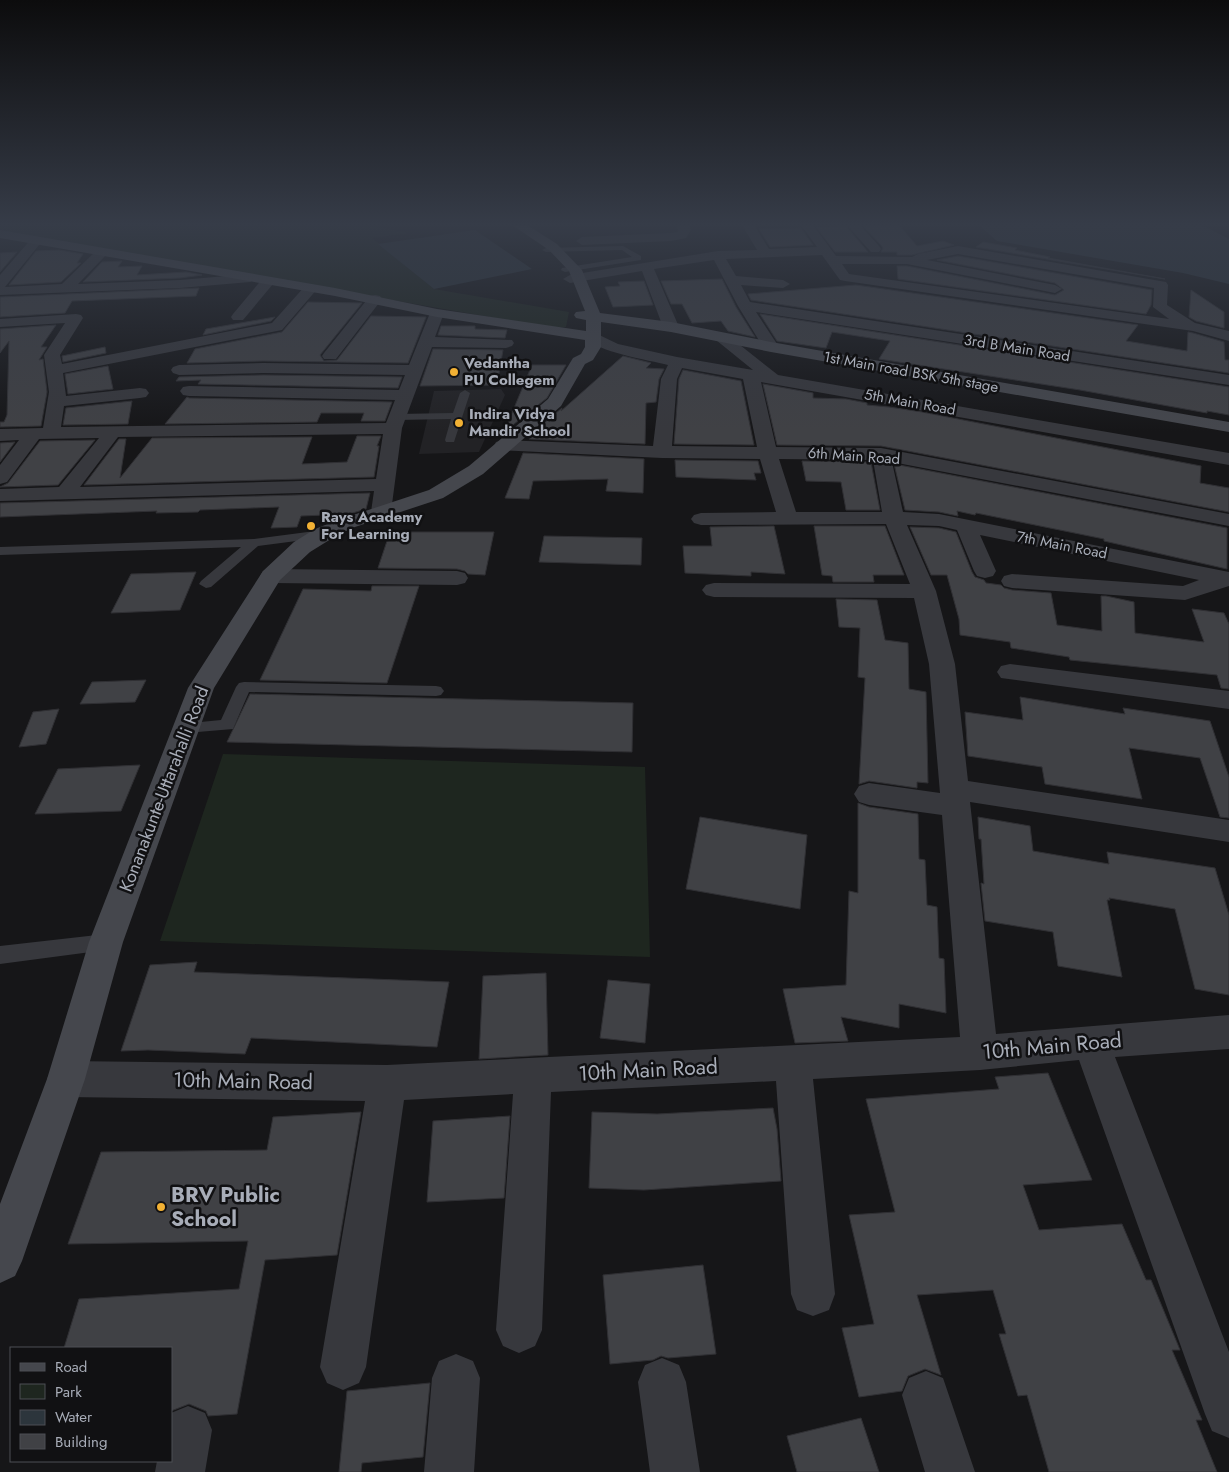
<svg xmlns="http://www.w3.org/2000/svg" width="1229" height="1472" viewBox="0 0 1229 1472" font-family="Jost,sans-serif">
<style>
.built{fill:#222225}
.green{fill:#1e261f}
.water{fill:#2c353c}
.building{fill:#404145;stroke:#303034}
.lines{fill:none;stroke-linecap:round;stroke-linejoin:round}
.lane{fill:#37383d;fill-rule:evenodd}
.street{fill:#37383d;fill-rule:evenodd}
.secondary{fill:#45474d;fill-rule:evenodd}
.poi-dot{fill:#f2b134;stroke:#111113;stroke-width:2}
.labels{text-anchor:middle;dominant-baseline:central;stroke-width:5;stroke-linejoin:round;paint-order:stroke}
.far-street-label{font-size:15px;fill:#a8adb8;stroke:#111113}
.far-poi-label{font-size:15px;font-weight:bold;fill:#a8adb8;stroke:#111113;text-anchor:start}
.street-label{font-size:18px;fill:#a8adb8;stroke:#111113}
.near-street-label{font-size:21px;fill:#a8adb8;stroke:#111113}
.near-poi-label{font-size:21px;font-weight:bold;fill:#a8adb8;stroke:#111113;text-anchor:start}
</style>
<rect width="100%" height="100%" fill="#161618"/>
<path class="built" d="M501 389 505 395 479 452 419 454 434 391Z"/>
<path class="green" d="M0 225H366L409 233 372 238 434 289 569 312 566 327 554 328 0 232Z
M223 754 645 767 650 957 160 941Z"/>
<path class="water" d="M979 225H1202L1229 239V284L1183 273 997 241Z
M475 230 532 269 434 289 378 244Z"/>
<path class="building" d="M899 225 917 246 943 241 954 245 912 255H897V252H881L883 248 881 245 863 226Z
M846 226 868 252H835L816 227Z
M801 228 813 245 770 247 759 229Z
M983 242 1017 248 1015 250 1050 257 1048 258 1165 279 976 247Z
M59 250 83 254 77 263H81L61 282 9 285 36 251Z
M17 252 0 272V253Z
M958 256 1152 290 1151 305 1146 314 898 279 897 266H907L1055 295 1064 290 1055 283 937 260Z
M122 261 118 267 142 266 137 275 186 272 202 275 180 278 83 282 102 262Z
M722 279 736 307 755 337 728 331 721 321 692 323 682 304H671L661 281Z
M644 281 653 305 613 307 605 287 620 286 618 282Z
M856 285 1138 325 1126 341 1187 351 1188 332 1193 333 1224 342 1225 360H1229V373L751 300 748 294Z
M199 288 196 296 72 301 65 313 0 317V297Z
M1191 290 1224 312V328L1196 321 1189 317Z
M308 302 362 303 320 355 324 361 337 360 371 316 426 317 408 363 263 361 187 363 195 349 282 332Z
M760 314 1229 387V415L1207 411V413L1080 390 879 359 890 341 832 332 826 348 777 341Z
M275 317 271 321 203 335 206 329Z
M56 325 41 347H47L39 360 43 359 47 392 41 426 0 427V422H4L7 415 9 341 0 353V329Z
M441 326H475V329L507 330 505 338 438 335Z
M105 347 106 353 63 362 62 356Z
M433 349 503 350 497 385 420 386Z
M623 356 651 363 646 368 664 369 659 379 656 402 646 403 645 444 529 439 531 434 562 408 561 411Z
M532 365H566L547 398 504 432Z
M108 366 113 389 68 394 65 374Z
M683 370 741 381 754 445 674 444 679 379Z
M263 375 402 377 398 388 198 384 201 380 176 381 179 377Z
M763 384 813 393V398L846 399 867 403V405L889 407 922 412 1201 466 1200 483 1229 488V512L881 446 777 445Z
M187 397 189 398 392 402 385 421H361L364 413H321L317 422 165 424Z
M132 401 128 424 63 425 66 408Z
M357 436H381L377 446H379L374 477 84 485 119 439H126L120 478 152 438 312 437 302 464 347 462Z
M95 440 58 485 0 487 8 483 40 441Z
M15 442 0 462V443Z
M523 453 644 459 643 493 606 491 608 479 533 481 529 499 505 498Z
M675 460 758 461 761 473H754L756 480 676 477Z
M802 461 871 462 880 510H846L841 482 806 481Z
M894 464 1227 528V569L1104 541V539L976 513 975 515 957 511 958 516 939 512 905 510Z
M370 493 366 509 349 514 301 516 297 527 271 528 279 507 200 510 198 512 156 513 157 511 0 517V503Z
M774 526 785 574 751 572V576L685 573 683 546H712L710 527Z
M814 526H885L904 575H873L874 582H833L832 576 822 575Z
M910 527 939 528 956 532 972 572 975 577 984 580 986 583 1001 585 1004 588 1012 590 1051 593 1057 625 1102 631 1101 596H1106L1134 602 1135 633 1204 642 1192 609 1224 613 1229 624V689L1221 688 1217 675 1070 660 1069 657 1011 648 1010 642 960 635 959 619 947 575H931Z
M390 532H494L485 575 468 574 465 571 457 569 378 568Z
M544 536 642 538 641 565 539 562Z
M196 572 180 610 111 613 131 574Z
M372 586H419L387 683 260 680 303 589 371 591Z
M836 599 877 600 885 640 908 643 909 689 926 692 928 783 917 782V788L869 781 859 784 865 678 858 677 860 628 839 627Z
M146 680 135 702 80 704 92 682Z
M250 694 633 703 632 752 227 742Z
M1020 697 1125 714 1123 708 1210 721 1229 777V818L1220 817 1200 758 1129 748 1142 799 1045 784 1042 767 968 756 965 712 1023 720Z
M59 709 46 744 19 747 33 712Z
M140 765 121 811 35 814 58 769Z
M858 803 869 807 918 814 919 859 925 860 927 905 937 907 939 958 944 959 946 1013 899 1004V1028L841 1017 848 1041 795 1043 783 989 846 985 849 891 858 893Z
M700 817 807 835 800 909 686 889Z
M978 817 1030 826 1033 851 1109 864 1107 852 1215 868 1229 915V995L1195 989 1175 909 1109 898 1110 900H1107L1122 977 1058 966 1053 932 985 921 981 883 984 884 981 839H979Z
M197 962 194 972 449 982 437 1047 251 1038 245 1054 148 1050 121 1051 150 965Z
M546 973 548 1055 479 1059 483 976Z
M608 980 650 984 645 1043 600 1038Z
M1048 1073 1092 1180 1023 1185 1039 1230 1122 1224 1146 1280H1151L1178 1345 1180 1350H1172L1202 1420H1196L1217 1472H1049L1027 1395 1018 1396 999 1334H1006L993 1290 917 1295 941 1375 925 1369 908 1376 902 1391 859 1397 842 1328 874 1324 849 1215 895 1212 866 1099 999 1089 995 1077Z
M773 1108 777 1129 781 1181 644 1190 589 1188 592 1112 657 1114Z
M361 1112 337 1255 265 1260 237 1414 208 1416 206 1411 189 1404 171 1411V1348H64L79 1299 239 1289 248 1241 68 1244 101 1152 267 1150 273 1117Z
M510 1116 504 1198 427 1202 433 1121Z
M703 1265 716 1354 668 1358 661 1356 653 1360 610 1364 603 1275Z
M430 1383 423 1457 362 1463 361 1472H339L347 1391Z
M861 1418 879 1472H797L787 1436Z"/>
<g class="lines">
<path class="lane" d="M623 246 641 256V260L565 272 561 270 562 268 632 257 622 250 546 252 542 250 546 248Z
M465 390 470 393 454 442H446L445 440 451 419 397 420 392 417 397 414 453 413 460 393Z
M323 530 327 531 329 534 327 537 258 546 211 587 206 588 199 584 201 581 241 547 0 555V547L254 539Z
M244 682 436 686 441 687 444 691 441 695 436 696 249 692 233 729 186 733 180 732 178 728 180 724 221 720 236 687 239 683Z
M106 934 113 936 116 942 113 948 106 950 0 964V946Z"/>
<path class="street" d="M677 225H689L691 230 686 238 671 241 582 245 576 241 582 237 671 233 678 232Z
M742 225H754L769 249 817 247 801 225H813L836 256 912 257 918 254 958 246 1166 282 1168 285 1167 305 1195 323 1229 331V341L1193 331 845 281 840 280 822 255 726 259 736 276 783 280 790 284 783 288 741 285 750 302 1229 375V385L756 312 779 347 777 350H765L763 347 738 306 714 260 654 269 679 327 676 330H666L663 327 642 271 570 283 563 279 570 275 718 251 757 250ZM958 254 1154 288 1153 307 1169 319 849 274 842 264H907L1055 293 1062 289 1055 285 927 260Z
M847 225H860L879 246 881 249 879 252H871Z
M37 236 43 240 5 287 62 284 98 249 103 248 109 252 78 284 180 280 250 274 257 278 250 282 180 288 0 295V275L33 237Z
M268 277 275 281 273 284 243 320H233L231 317 233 314 263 278Z
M311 284 318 288 282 330 63 373 66 396 140 388 146 389 149 393 146 397 140 398 64 406 61 427 386 423 395 400 189 396 183 395 180 391 183 387 189 386 399 390 405 375 263 373 179 375 173 373 171 370 173 367 179 365 263 363 409 365 430 313 432 310H442L444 313 435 337 512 340 514 343 512 346 506 348 432 347 402 428 391 512 388 516 381 518 374 516 371 512 374 491 0 501V489L59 487 99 438 39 439 7 482 0 484V465L19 440 0 441V429L43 428 49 392 44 355 65 323 0 327V319L76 314 81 315 83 318 60 355 62 364 272 323 306 285ZM383 434 376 479 80 487 118 437Z
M375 295 380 296 382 299 336 359H324L322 356 324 353 370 296Z
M593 332 618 344 677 357 753 370 716 340 713 337 716 334H726L778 375 1229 453V465L761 382 776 447 881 448 1229 514V526L892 462 903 512 939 514 1229 572V586L1185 600 1012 588 1004 586 1001 581 1004 576 1012 574 1183 586 1199 580 980 535 996 571 993 576 985 578 977 576 974 571 957 530 939 526 907 525 936 591 955 664 968 781 1229 820V842L970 802 996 1034 1229 1015V1049L1115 1057 1229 1352V1438L1212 1431 1205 1414 1079 1060 980 1070 813 1079 835 1294 829 1310 813 1316 797 1310 791 1294 776 1081 551 1092 542 1330 535 1346 519 1353 503 1346 496 1330 513 1094 404 1100 366 1367 359 1383 343 1390 327 1383 320 1367 365 1101 66 1097 53 1092 47 1079 53 1066 66 1061 387 1065 960 1037 942 815 869 805 859 802 854 794 859 786 869 783 940 793 929 664 914 598 714 597 706 595 702 590 706 585 714 583 910 584 886 524 701 525 694 523 691 519 694 515 701 513 776 512 760 459 662 458 496 450 494 446 496 442 503 440 653 446 661 379 668 365C649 360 596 352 585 337L588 334ZM682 368 743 379 757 447 672 446 677 379ZM779 459 873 460 882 512H796Z
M271 569 457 571 465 573 468 578 465 583 457 585 271 583 263 581 260 576 263 571Z
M1010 664 1229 691V709L1001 678 997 672 1001 666Z
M456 1354 473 1361 480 1378 474 1472H424L432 1378 439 1361Z
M662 1358 679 1365 686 1382 700 1472H650L638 1382 645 1365Z
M926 1371 943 1378 975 1472H925L902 1395 909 1378Z
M188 1406 205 1413 212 1430 205 1472H155L157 1461H171V1413Z"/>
<path class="secondary" d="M512 225H527L557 244 582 270 600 313 671 322 771 342 1229 422V432L771 352 671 332 601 322V347L593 360 585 364 561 406 483 474 443 498 352 528 331 539 310 552 280 580 214 688 123 942 85 1079 22 1261 15 1276 0 1283V1204L47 1079 89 942 188 688 263 571 294 542 315 529 338 520 429 490 469 466 548 399 573 358 581 354 585 347V340L437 317 335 296 0 238V230L335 288 437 309 586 331V320L576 318 574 315 576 312 585 311 569 271 549 250Z"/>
</g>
<linearGradient id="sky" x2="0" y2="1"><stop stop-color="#0c0c0d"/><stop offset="0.52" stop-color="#363c48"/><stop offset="1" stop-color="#363c48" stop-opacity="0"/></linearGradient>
<rect width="1229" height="431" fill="url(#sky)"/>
<g class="poi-dot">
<circle cx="454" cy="372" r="5"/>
<circle cx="459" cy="423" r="5"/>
<circle cx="311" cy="526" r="5"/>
<circle cx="161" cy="1207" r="5"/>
</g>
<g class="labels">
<g class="far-street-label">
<text transform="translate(1017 348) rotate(9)">3rd B Main Road</text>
<text transform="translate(911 372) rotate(10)">1st Main road BSK 5th stage</text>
<text transform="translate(910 402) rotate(10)">5th Main Road</text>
<text transform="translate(854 456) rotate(4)">6th Main Road</text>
<text transform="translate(1062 545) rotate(11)">7th Main Road</text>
</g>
<g class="far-poi-label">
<text x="464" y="363">Vedantha<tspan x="464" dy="17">PU Collegem</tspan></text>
<text x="469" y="414">Indira Vidya<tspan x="469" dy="17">Mandir School</tspan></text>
<text x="321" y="517">Rays Academy<tspan x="321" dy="17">For Learning</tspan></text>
</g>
<g class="street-label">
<text transform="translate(164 789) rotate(-69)">Konanakunte-Uttarahalli Road</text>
</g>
<g class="near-street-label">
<text transform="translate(1052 1046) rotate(-5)">10th Main Road</text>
<text transform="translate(648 1070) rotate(-3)">10th Main Road</text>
<text transform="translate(243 1081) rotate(1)">10th Main Road</text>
</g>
<g class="near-poi-label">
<text x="171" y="1195">BRV Public<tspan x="171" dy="24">School</tspan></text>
</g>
</g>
<rect x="10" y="1347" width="162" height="115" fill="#111113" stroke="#4d4f55"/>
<rect x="20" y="1363" width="25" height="8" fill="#45474d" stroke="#4d4f55"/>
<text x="55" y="1372" font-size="15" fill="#a8adb8">Road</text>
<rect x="20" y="1384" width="25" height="15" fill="#1e261f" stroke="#4d4f55"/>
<text x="55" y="1397" font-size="15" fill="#a8adb8">Park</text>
<rect x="20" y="1410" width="25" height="15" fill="#2c353c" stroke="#4d4f55"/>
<text x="55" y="1422" font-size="15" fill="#a8adb8">Water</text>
<rect x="20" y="1434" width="25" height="15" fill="#404145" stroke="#4d4f55"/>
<text x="55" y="1447" font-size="15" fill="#a8adb8">Building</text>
</svg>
